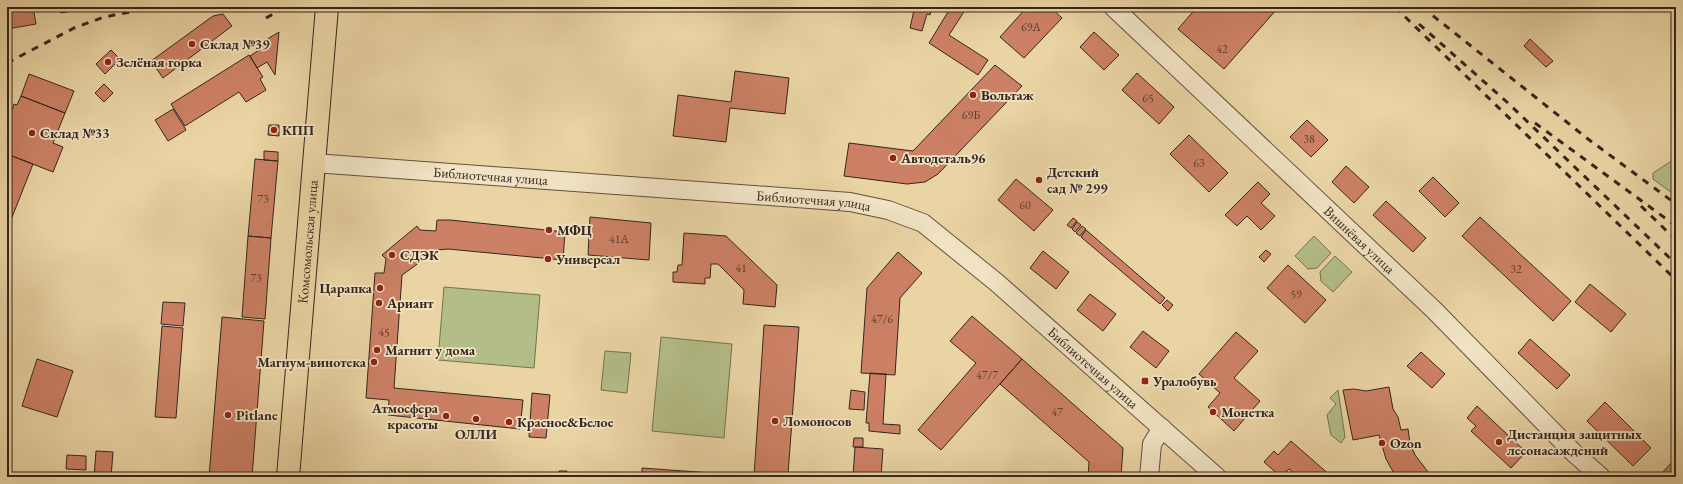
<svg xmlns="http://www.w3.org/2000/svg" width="1683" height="484" viewBox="0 0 1683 484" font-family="'EB Garamond',serif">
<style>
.green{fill:#b3bd88;stroke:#747252}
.building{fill:#cc8065;stroke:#35261d}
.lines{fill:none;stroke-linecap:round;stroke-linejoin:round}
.minor-casing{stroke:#62523f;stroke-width:20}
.major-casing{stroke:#35261d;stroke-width:24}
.minor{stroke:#f1e3c4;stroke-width:18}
.major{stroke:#ead4a4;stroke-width:22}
.rail{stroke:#35261d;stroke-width:3;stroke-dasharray:7 7;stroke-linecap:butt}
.poi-dot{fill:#8f2418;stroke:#f1e3c4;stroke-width:1.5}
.labels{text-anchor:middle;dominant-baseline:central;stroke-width:3.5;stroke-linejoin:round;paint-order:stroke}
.number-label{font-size:12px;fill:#5b3c2f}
.poi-label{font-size:14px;font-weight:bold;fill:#35261d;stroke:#f1e3c4;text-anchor:start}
.street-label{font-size:14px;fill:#35261d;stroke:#f1e3c4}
</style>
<rect width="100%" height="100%" fill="#ead4a4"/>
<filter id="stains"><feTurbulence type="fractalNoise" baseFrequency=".005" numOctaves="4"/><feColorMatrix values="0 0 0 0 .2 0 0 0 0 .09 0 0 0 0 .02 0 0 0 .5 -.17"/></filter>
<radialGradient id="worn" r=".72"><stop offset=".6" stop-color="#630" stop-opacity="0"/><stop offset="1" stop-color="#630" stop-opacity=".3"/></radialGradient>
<path class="green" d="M1676 158V196L1653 179V173Z
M1314 236 1331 253 1317 268 1308 269 1295 256Z
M1335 256 1352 272 1333 292 1321 281 1320 272Z
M444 287 540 295 534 368 438 360Z
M661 337 732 344 724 438 652 431Z
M605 351 631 353 627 393 601 390Z
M1338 390 1345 437 1341 443 1331 435 1327 415 1336 404 1330 398Z"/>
<path class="building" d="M7 7H33L36 24 7 29Z
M60 7H93L61 13Z
M902 7H932L930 15 927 14 922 31 910 28 914 10Z
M951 7H967L949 35 988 60 978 75 929 43Z
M1027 7H1050L1062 18 1024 58 1000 37Z
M1197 7H1274L1277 9 1224 69 1178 29Z
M223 14 232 26 163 78 151 61 213 16Z
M279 32 275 75 267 62 257 68 250 56 259 50 256 46Z
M1094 32 1119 55 1104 70 1080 47Z
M1530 39 1553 61 1546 67 1524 46Z
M111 50 120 59 105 74 96 64Z
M249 55 263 77 260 79 266 90 246 102 239 92 185 126 171 104Z
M995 65 1022 86 938 174 925 182 907 184 844 176 849 143 913 151Z
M735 71 789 78 785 114 730 108 726 142 673 136 678 95 731 102Z
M1137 73 1174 107 1159 124 1122 90Z
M29 74 74 91 65 113 21 96Z
M104 84 113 93 104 102 95 93Z
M21 96 65 113 53 143 63 147 53 172 7 154V123L14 104 17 105Z
M173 109 186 130 168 141 155 120Z
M1307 120 1328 140 1311 157 1290 137Z
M269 125H279V136L268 135Z
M1189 135 1228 173 1209 192 1170 154Z
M264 151 278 152V161L264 160Z
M7 154 33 164 7 230Z
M255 159 278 161 271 238 248 236Z
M1346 166 1369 187 1354 203 1332 182Z
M1433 177 1459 203 1445 217 1419 191Z
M1016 179 1053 210 1034 231 998 200Z
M1258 182 1270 194 1261 203 1275 216 1261 230 1247 216 1237 226 1225 215Z
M1386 201 1426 238 1413 252 1373 215Z
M590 217 651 223 649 260 588 255Z
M1480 217 1571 301 1553 321 1462 236Z
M1073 218 1077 221 1071 228 1067 225Z
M437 220H450L565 232 563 260 448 249 437 250 402 275 394 388 523 400 520 429 388 415 389 400 366 398 375 273H384L386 259 382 255 417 226 420 230 436 231Z
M1077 222 1081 225 1075 232 1072 229Z
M1082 226 1086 229 1080 236 1076 233Z
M1086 230 1165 298 1160 304 1081 237Z
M684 233 726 236 777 285 775 307 743 304 744 290 718 264H711L710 278H705V284L673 282V272H677L678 265H682Z
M248 236 271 238 265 319 242 317Z
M1266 250 1271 254 1264 262 1259 257Z
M1043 251 1069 272 1056 289 1030 268Z
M898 252 922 273 900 298 895 375 861 373 867 288Z
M1288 265 1326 300 1305 323 1267 288Z
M1590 284 1626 314 1611 332 1575 302Z
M1090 294 1116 314 1103 331 1077 310Z
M1167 300 1173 305 1168 311 1162 305Z
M163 302 185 303 183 326 161 324Z
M972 316 1022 359 941 450 918 430 976 363 950 341Z
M222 317 264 321 252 477H209Z
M764 325 799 327 788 474 782 473V477H642V468L754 476Z
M162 326 183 328 176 418 155 417Z
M1143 331 1169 351 1156 368 1130 347Z
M1236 332 1258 351 1234 378 1260 401 1234 431 1208 407 1220 393 1199 374Z
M1530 339 1570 375 1557 389 1518 353Z
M1421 352 1445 374 1432 388 1407 366Z
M37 359 73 371 57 417 22 406Z
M1022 359 1123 448 1121 477H1088L1089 462 1000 384Z
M870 373 886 374 883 424 900 425V434L869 431V423H866Z
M1389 387 1393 409 1398 417 1401 430 1408 429 1410 443 1415 455 1432 477H1396L1386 459 1379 435 1353 440 1343 390 1354 389 1366 391Z
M851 390 865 392 864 410 849 409Z
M532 393 550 395 546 438 529 437Z
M1605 402 1651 448 1633 466 1587 421Z
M1477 406 1526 452 1511 468 1471 431 1476 426 1467 418Z
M854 438H863V447H853Z
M1291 441 1332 477H1298L1289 469 1281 477 1264 462 1274 451 1278 455Z
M855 447 883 449 881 477H853Z
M96 451 113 452 111 477H94Z
M67 455 86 456V470L66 469Z
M1676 458V477H1660L1659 476Z
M559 471H567L566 477H559Z"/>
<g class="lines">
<g class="minor-casing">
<g id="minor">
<path id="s1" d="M1113 7 1434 310 1574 453 1601 477"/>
<path id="s2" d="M314 163 850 202 888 210 923 223 996 282 1217 477"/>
<path d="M1149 477 1152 444 1162 428"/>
</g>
</g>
<g class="major-casing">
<g id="major">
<path id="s3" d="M288 477 327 7"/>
</g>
</g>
<use href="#minor" class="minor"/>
<use href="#major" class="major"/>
<path class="rail" d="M1395 7 1676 280
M1422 7 1588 139 1676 204
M266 18 286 7
M1419 24 1508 103 1676 264
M7 63 74 28 104 17 156 7
M1535 123 1676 226
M1641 206 1676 240"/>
</g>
<g class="poi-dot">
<circle cx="192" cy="44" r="4"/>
<circle cx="108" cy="62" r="4"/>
<circle cx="973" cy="95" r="4"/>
<circle cx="274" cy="130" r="4"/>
<circle cx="32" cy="133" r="4"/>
<circle cx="893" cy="158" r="4"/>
<circle cx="1039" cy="180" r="4"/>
<circle cx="549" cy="230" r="4"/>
<circle cx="392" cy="255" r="4"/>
<circle cx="548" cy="259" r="4"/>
<circle cx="380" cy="288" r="4"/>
<circle cx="379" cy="303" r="4"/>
<circle cx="377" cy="350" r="4"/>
<circle cx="374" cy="362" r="4"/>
<rect x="1141" y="377" width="8" height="8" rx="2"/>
<circle cx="1213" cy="412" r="4"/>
<circle cx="228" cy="415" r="4"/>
<circle cx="446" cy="416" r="4"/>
<circle cx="476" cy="419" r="4"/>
<circle cx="775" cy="421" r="4"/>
<circle cx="509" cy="422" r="4"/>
<circle cx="1499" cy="442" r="4"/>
<circle cx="1382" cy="443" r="4"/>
</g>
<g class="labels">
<g class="number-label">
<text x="1031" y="27">69А</text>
<text x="1222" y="49">42</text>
<text x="1148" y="98">65</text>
<text x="971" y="115">69Б</text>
<text x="1309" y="139">38</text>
<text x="1199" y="163">63</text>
<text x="263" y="199">73</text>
<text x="1025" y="205">60</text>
<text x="619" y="239">41А</text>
<text x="741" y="268">41</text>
<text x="1516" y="269">32</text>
<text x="256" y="278">73</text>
<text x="1296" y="294">59</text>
<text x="882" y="319">47/6</text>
<text x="384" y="332">45</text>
<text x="987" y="375">47/7</text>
<text x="1057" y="412">47</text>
</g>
<g class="poi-label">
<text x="200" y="44">Склад №39</text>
<text x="116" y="62">Зелёная горка</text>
<text x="981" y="95">Вольтаж</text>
<text x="282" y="130">КПП</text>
<text x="40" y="133">Склад №33</text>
<text x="901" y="158">Автодеталь96</text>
<text x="1047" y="172">Детский<tspan x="1047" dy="16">сад № 299</tspan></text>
<text x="557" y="230">МФЦ</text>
<text x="400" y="255">СДЭК</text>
<text x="556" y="259">Универсал</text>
<text x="372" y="288" text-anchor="end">Царапка</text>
<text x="387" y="303">Ариант</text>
<text x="385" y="350">Магнит у дома</text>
<text x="366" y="362" text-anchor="end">Магнум-винотека</text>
<text x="1153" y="381">Уралобувь</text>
<text x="438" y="408" text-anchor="end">Атмосфера<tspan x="438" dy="16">красоты</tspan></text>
<text x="1221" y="412">Монетка</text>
<text x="236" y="415">Pitlane</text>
<text x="783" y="421">Ломоносов</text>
<text x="517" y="422">Красное&amp;Белое</text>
<text x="476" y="434" text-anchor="middle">ОЛЛИ</text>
<text x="1507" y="434">Дистанция защитных<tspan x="1507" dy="16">лесонасаждений</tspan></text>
<text x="1390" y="443">Ozon</text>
</g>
<g class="street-label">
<text stroke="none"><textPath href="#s2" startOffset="177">Библиотечная улица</textPath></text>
<text stroke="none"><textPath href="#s2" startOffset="501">Библиотечная улица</textPath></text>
<text stroke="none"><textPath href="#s1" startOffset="339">Вишнёвая улица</textPath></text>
<text stroke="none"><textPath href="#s3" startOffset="236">Комсомольская улица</textPath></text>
<text stroke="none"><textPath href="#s2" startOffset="837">Библиотечная улица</textPath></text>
</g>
</g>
<rect width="1683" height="484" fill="none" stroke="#ead4a4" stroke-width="24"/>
<rect x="8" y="8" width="1667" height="468" fill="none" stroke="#35261d" stroke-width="2"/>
<rect x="12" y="12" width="1659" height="460" fill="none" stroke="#35261d"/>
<rect width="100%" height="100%" filter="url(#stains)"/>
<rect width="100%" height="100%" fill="url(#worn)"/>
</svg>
